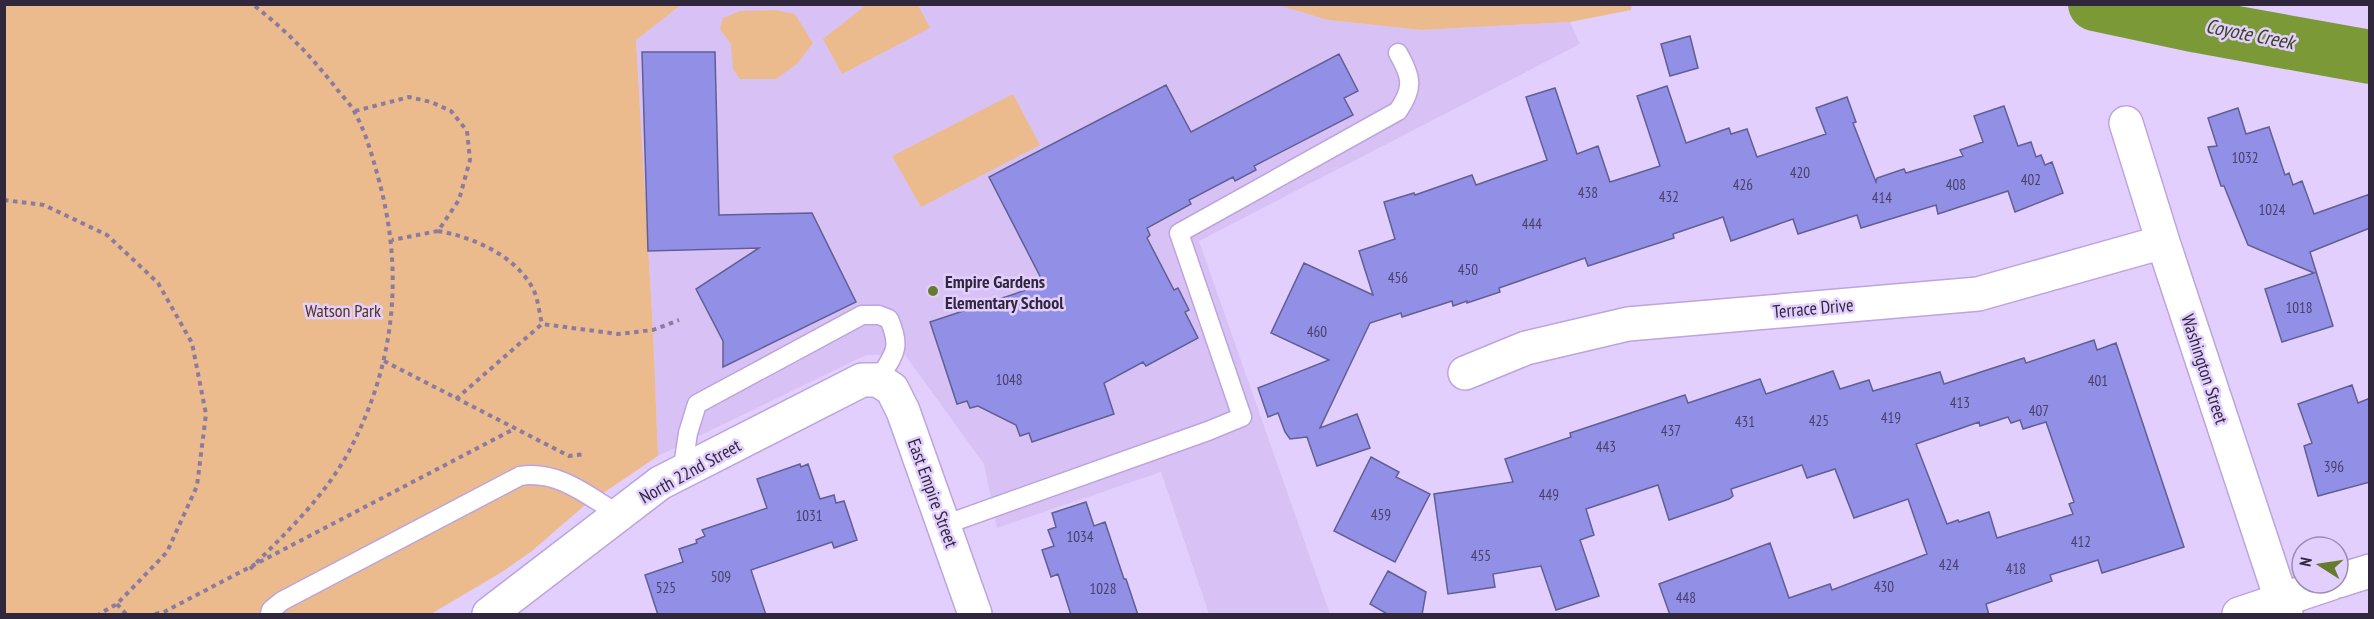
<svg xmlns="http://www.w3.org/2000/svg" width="2374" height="619" viewBox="0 0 2374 619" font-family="'PT Sans Narrow',sans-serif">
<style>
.built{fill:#d8c2f5}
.green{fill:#ecbb8d}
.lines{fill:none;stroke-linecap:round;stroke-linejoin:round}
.river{stroke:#7c9937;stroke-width:54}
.building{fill:#928fe7;stroke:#605f94;stroke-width:1.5;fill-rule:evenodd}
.service-casing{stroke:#bca4dc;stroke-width:21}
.minor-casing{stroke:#bca4dc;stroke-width:36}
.tertiary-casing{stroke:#bca4dc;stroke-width:36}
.path{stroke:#8b7c9f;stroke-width:4;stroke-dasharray:4.5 4.5;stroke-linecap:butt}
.service{stroke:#fff;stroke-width:18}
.minor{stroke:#fff;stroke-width:33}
.tertiary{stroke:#fff;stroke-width:33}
.poi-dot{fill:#657c2e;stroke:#e3cffe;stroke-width:2}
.labels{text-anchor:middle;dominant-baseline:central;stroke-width:5;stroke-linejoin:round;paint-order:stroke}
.number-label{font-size:15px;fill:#484168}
.poi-label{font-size:18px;font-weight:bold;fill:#30273d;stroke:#e3cffe;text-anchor:start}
.street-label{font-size:18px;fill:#30273d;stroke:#e3cffe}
.park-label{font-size:18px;fill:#533414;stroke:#e3cffe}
.water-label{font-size:20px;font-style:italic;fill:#36431b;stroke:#e3cffe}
</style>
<rect width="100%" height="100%" fill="#e3cffe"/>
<path class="built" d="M1278 4 1328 20 1421 30 1570 22 1580 44 1199 241 1330 614H1209L1161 472 997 528 984 464 905 355H866L658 456 653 330 636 39 681 5Z"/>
<path class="green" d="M4 5H681L636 40 653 330 658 456 584 506 532 551 502 572 431 614H5Z
M866 5H918L930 28 842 74 823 39Z
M1278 5H1632L1631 10 1570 22 1421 30 1328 20Z
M775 10 795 14 813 43 797 64 776 79H740L733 69 731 44 720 29 723 18 740 11Z
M1013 94 1040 145 921 207 892 156Z"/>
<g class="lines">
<path class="river" d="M2095 4 2198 26 2370 57"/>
</g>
<path class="building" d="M1690 36 1698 68 1670 76 1661 44Z
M642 52H715L719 215 812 213 856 302 723 367V341L696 289 759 248 648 251Z
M1339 54 1358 91 1344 98 1353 115 1254 166 1256 170 1235 181 1233 177 1189 200 1191 204 1147 228 1150 235 1147 238 1174 290 1178 288 1189 310 1185 312 1198 338 1146 366 1143 362 1104 383 1114 414 1032 442 1029 433 1020 436 1016 425 978 406 970 408 967 401 957 404 930 322 1044 284 989 177 1166 85 1191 132Z
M1667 86 1686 143 1729 128 1731 134 1747 129 1757 157 1826 134 1816 108 1847 97 1856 122 1853 123 1876 182 1877 178 1904 169 1906 173 1963 156 1960 150 1983 142 1974 116 2004 106 2018 146 2031 142 2036 157 2041 155 2045 165 2052 162 2063 193 2015 212 2008 191 1938 214 1936 205 1861 228 1857 215 1798 234 1793 219 1731 241 1723 217 1673 234 1674 238 1588 266 1585 258 1499 288 1500 292 1467 303V301L1453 306 1452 301 1402 317 1401 313 1370 323 1320 428 1357 414 1370 448 1317 466 1307 437 1290 439 1285 432 1278 413 1268 417 1258 388 1329 360 1271 333 1304 263 1373 295 1359 251 1395 239 1384 202 1414 193 1415 195 1472 175 1476 185 1547 160 1526 97 1555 88 1577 154 1598 146 1610 182 1660 166 1637 96Z
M2238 108 2246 134 2269 127 2285 175 2289 173 2293 185 2302 181 2314 214 2370 194V228L2310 252 2333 326 2282 342 2265 289 2314 273 2248 245 2224 186H2221L2208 147 2217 146 2208 118Z
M2094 340 2097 350 2116 343 2184 547 2102 573 2098 560 2050 575 2052 581 1986 604 1989 615H1670L1659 584 1770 543 1789 598 1830 584 1832 590 1927 554 1908 499 1854 518 1835 469 1807 478 1802 465 1731 489 1733 496 1729 499 1669 520 1658 485 1586 509 1594 535 1580 540 1599 596 1556 610 1541 566 1493 574 1495 587 1448 594 1434 494 1513 482 1505 459 1571 437 1570 433 1685 395 1688 403 1760 379 1766 394 1833 371 1840 389 1869 380 1873 391 1940 372 1944 384 2024 358 2026 363ZM2008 417 2011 423 2020 420 2023 429 2046 422 2074 502 2069 504 2073 514 1997 538 1989 512 1959 522 1958 520 1947 524 1916 444 1979 422 1980 426Z
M2352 385 2358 403 2370 398V482L2318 496 2304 446 2312 443 2298 404Z
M1371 457 1399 472 1396 477 1430 494 1395 562 1334 531Z
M800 464 801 467 808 464 820 499 834 495 836 503 844 501 857 540 834 548 832 542 751 570 766 615H658L645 575 683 562 679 549 697 543 696 540 705 536 702 530 767 508 757 479Z
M1086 502 1094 526 1105 522 1124 579H1126L1138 615H1071L1058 574 1051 577 1042 550 1054 546 1048 530 1056 527 1052 513Z
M1388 571 1426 592 1422 615H1389L1370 604Z"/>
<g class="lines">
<g class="service-casing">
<path id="service" d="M682 473 688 433 697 404 862 315H879L889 319C902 349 894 354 878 380
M944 525 1208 431 1242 417 1179 233 1398 111C1414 88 1412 77 1398 53
M270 614 271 610 282 601 520 476C558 470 587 495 618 514"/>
</g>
<g class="minor-casing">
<path id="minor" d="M2126 123 2163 242 2286 614
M1465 373 1526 348 1628 324 1978 294 2163 242
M2338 581 2370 571
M489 614 660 483 862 380H878
M2239 614 2332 583"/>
</g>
<g class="tertiary-casing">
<path id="tertiary" d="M878 380 892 389 903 411 975 614"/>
</g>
<path class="path" d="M355 111 409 97 431 102 451 111 467 131 470 160 459 200 438 231 392 240
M4 200 44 205 107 235 158 283 192 343 206 414 197 486 167 552 117 604 99 614
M438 231C473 237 514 255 532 287 538 297 539 312 542 324
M384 361 569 456 585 454
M456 399 542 324 618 334 653 330 679 320
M250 569C286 533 322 499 347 455 395 367 405 273 378 177 372 155 366 133 355 113 351 104 342 96 336 88 311 56 285 29 252 4
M117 604 126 614
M155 614 164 612 514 429"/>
<use href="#service" class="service"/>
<use href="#minor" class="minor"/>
<use href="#tertiary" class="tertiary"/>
</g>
<circle class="poi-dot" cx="933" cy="291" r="6"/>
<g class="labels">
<g class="number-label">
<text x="2245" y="157">1032</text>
<text x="1800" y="172">420</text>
<text x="2031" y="179">402</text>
<text x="1743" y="184">426</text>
<text x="1956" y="184">408</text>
<text x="1588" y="192">438</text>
<text x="1669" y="196">432</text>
<text x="1882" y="197">414</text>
<text x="2272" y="209">1024</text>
<text x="1532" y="223">444</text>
<text x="1468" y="269">450</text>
<text x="1398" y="277">456</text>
<text x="2299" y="307">1018</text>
<text x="1317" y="331">460</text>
<text x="1009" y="379">1048</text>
<text x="2098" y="380">401</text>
<text x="1960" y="402">413</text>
<text x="2039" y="410">407</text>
<text x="1891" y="417">419</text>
<text x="1819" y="420">425</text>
<text x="1745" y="421">431</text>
<text x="1671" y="430">437</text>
<text x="1606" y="446">443</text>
<text x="2334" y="466">396</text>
<text x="1549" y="494">449</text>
<text x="1381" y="514">459</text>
<text x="809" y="515">1031</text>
<text x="1080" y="536">1034</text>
<text x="2081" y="541">412</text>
<text x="1481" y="555">455</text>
<text x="1949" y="564">424</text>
<text x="2016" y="568">418</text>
<text x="721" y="576">509</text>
<text x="1884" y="586">430</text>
<text x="666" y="587">525</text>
<text x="1103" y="588">1028</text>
<text x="1686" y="597">448</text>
</g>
<g class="poi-label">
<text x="945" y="281">Empire Gardens<tspan x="945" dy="21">Elementary School</tspan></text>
</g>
<g class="street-label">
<text transform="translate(1813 308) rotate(-5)">Terrace Drive</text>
<text transform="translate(2205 369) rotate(72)">Washington Street</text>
<text transform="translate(690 471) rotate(-29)">North 22nd Street</text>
<text transform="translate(933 493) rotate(70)">East Empire Street</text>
</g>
<g class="park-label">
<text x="343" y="310">Watson Park</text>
</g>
<g class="water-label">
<text transform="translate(2250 34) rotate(11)">Coyote Creek</text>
</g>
</g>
<rect width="2374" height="619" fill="none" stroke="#30273d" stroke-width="12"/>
<g transform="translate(2320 565) rotate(282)"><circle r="28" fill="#e3cffe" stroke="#9b8cb1" stroke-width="1.5"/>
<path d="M0-4.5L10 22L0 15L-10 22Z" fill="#657c2e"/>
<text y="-9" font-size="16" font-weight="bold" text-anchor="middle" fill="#30273d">N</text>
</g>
</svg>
